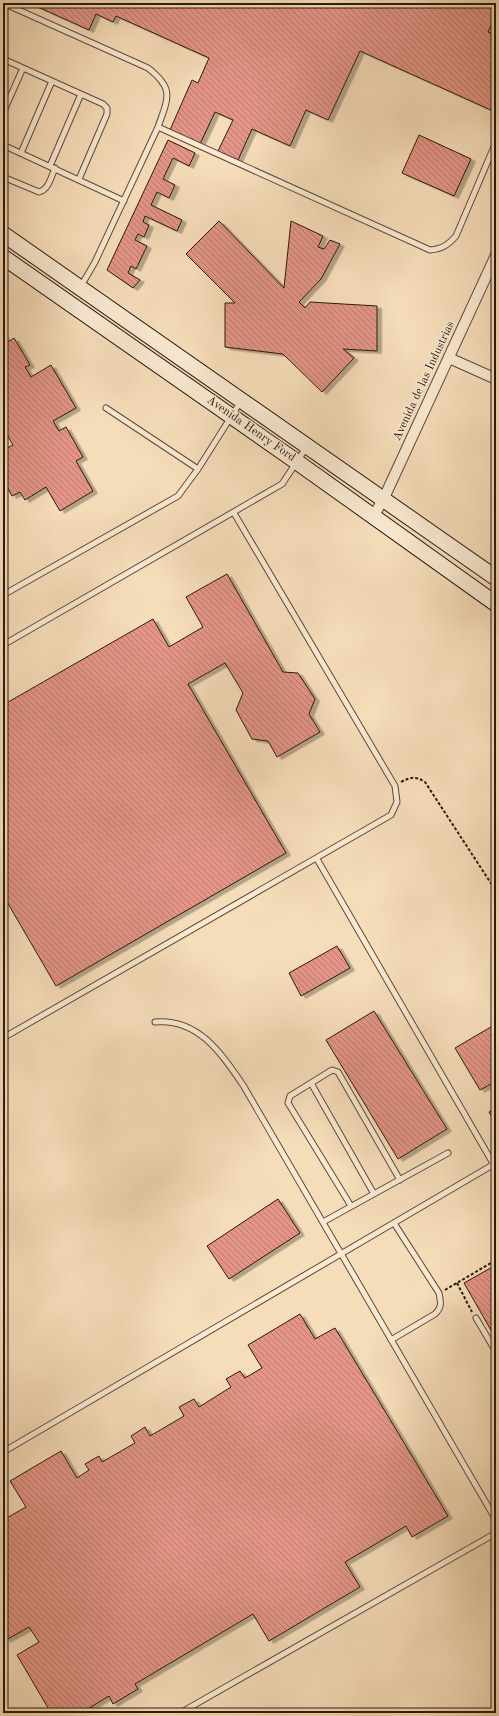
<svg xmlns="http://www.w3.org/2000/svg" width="499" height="1716" viewBox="0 0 499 1716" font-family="'Old Standard TT',serif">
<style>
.building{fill:url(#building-back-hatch);stroke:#2b190d;filter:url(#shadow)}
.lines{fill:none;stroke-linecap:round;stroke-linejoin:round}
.service-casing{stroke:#5e4a38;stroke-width:7}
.minor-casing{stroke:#5e4a38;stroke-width:12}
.secondary-casing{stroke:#2b190d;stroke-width:17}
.path{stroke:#2b190d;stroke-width:2;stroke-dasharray:3 2;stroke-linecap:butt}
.service{stroke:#f9e9d2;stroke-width:5}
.minor{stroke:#f9e9d2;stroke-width:10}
.secondary{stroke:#f9e9d2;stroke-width:15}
.labels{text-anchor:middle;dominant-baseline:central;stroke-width:3;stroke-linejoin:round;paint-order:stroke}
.street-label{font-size:12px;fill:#2b190d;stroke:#f9e9d2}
</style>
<defs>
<pattern id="building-back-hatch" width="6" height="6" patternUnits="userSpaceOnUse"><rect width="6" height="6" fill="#e49587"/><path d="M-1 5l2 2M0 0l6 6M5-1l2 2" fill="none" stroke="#b9796d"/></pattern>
<filter id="shadow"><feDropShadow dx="4.5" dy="2.5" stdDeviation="0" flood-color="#0004"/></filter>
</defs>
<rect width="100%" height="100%" fill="#f6ddba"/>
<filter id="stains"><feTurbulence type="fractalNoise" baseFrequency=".005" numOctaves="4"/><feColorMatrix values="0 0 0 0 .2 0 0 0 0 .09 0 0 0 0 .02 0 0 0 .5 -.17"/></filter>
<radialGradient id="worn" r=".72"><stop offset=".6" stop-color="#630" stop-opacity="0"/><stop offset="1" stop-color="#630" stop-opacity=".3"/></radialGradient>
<path class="building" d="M29 3H496V15L488 32 496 35V104L493 111 360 51 328 120 306 110 290 146 252 129 238 160 218 151 233 120 215 112 200 144 170 130 192 80 198 83 209 58 116 16 113 22 96 14 89 30Z
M419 135 471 159 454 196 402 173Z
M168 140 195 153 189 166 173 158 163 179 175 185 169 198 157 192 151 205 182 220 177 231 145 216 143 222 149 225 144 237 138 234 135 240 147 246 136 269 131 266 128 273 140 280 133 288 107 270Z
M219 221 284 288 291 221 323 236 318 247 324 249 330 240 340 244 321 279 299 302 305 308 310 302 377 306V351L343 349 354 358 322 392 283 354 225 347V303H235L186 254Z
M3 334 8 342 14 338 30 365 25 367 31 377 51 365 76 408 53 421 59 431 66 427 83 457 76 461 93 491 60 511 46 487 25 500 20 492 12 496 3 480V450L13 445 3 428Z
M227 574 283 672 298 673 315 699 309 714 320 732 277 757 268 741 252 739 236 710 243 693 225 663 188 684 286 853 56 986 3 895V705L153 619 169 647 203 627 186 597Z
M337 946 350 968 301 996 289 973Z
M374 1011 447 1129 398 1159 326 1040Z
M496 1024V1093L491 1084 480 1090 455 1048Z
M496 1108V1124L489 1112Z
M278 1199 300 1233 229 1279 207 1246Z
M496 1265V1339L464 1283Z
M300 1314 315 1339 335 1328 448 1516 412 1537 406 1526 345 1562 360 1587 269 1641 253 1614 135 1684 138 1689 113 1704 109 1696 81 1713H51L17 1655 39 1642 29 1627 6 1640 3 1635V1520L26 1507 10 1481 61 1451 77 1478 89 1470 85 1464 99 1456 102 1462 135 1443 131 1436 145 1427 150 1436 184 1416 179 1407 194 1399 199 1407 231 1387 226 1379 240 1371 245 1378 262 1368 248 1345Z"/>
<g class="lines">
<g class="service-casing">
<path id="service" d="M3 3 148 68C175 89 168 98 158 127L430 250C442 249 448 245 456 236L496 142
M3 59 103 104 107 108V114L79 179
M3 113 23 68
M3 145 124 201
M21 153 52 81
M50 166 81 94
M3 177 39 192C49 189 51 177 55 168
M81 286 95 262 158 127
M106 408 198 469
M3 595 178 496 198 469 241 401
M3 645 282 484 306 448
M317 859 494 1165
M155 1022C198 1018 221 1053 243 1085L496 1520
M3 1038 391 815 397 802 395 786 234 513
M311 1083 374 1194
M495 1196H496
M351 1206 288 1103 290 1096 332 1070 338 1072 400 1180
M323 1222 448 1153
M476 1318 496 1352
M391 1340 435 1314C442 1307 441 1303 439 1293L394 1223
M3 1452 496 1163
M180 1713 496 1533"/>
</g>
<g class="minor-casing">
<path id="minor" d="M449 358 496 379
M373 517 384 498 496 255"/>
</g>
<g class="secondary-casing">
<path id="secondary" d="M3 234 496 578
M3 257 297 462 496 604"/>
</g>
<path class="path" d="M401 782C410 777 416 776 425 782L496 891
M457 1283 472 1312
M445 1290 496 1260"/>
<use href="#service" class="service"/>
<use href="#minor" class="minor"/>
<use href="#secondary" class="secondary"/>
</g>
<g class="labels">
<g class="street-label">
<text transform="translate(424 381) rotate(-65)">Avenida de las Industrias</text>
<text transform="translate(251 429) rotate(35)">Avenida Henry Ford</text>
</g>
</g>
<rect width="499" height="1716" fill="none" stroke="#f6ddba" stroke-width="16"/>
<rect x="4" y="4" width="491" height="1708" fill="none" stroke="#2b190d" stroke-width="2"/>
<rect x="8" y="8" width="483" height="1700" fill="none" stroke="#2b190d"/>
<rect width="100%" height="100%" filter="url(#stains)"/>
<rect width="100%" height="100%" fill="url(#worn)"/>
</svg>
